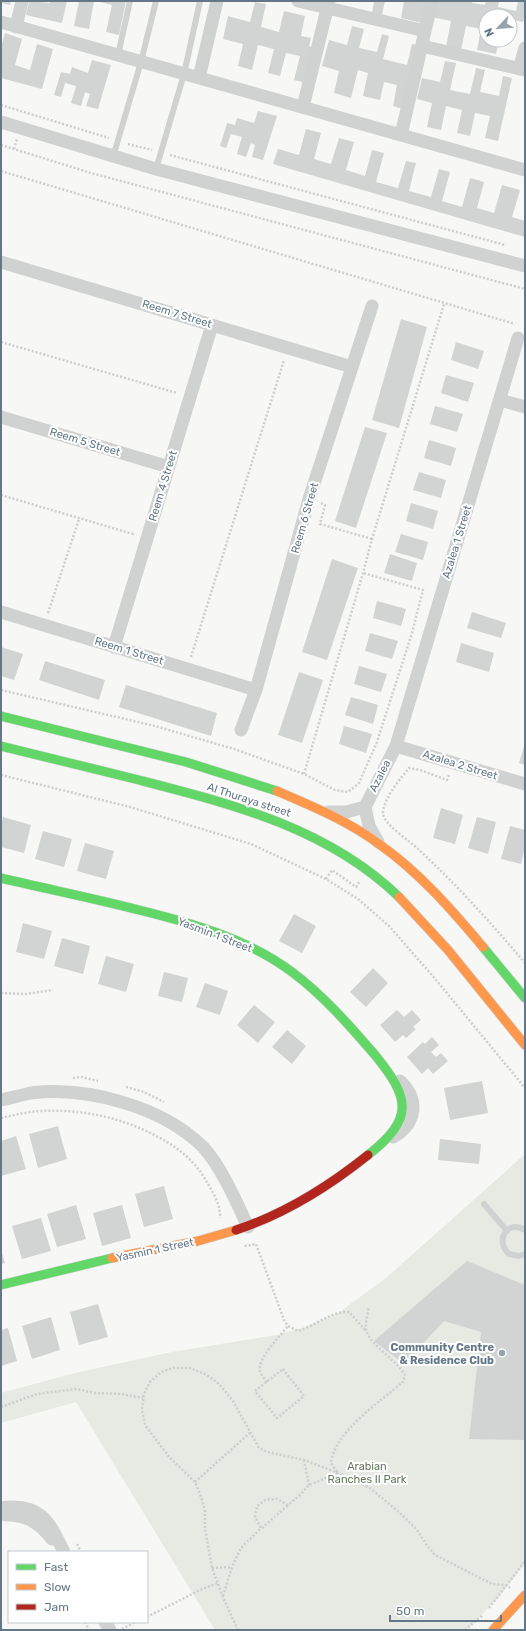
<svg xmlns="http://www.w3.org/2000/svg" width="526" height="1631" viewBox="0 0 526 1631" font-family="Rubik,sans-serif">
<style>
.green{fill:#e6eae3}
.building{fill:#d2d3d3}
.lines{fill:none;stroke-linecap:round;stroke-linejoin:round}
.fast-casing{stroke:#d2d4d5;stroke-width:10}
.slow-casing{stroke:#d2d4d5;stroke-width:10}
.jam-casing{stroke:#d2d4d5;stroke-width:10}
.path{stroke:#cccecf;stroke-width:2.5;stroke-dasharray:2 2;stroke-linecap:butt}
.lane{stroke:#d0d2d2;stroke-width:6}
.street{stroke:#d0d2d2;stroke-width:13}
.fast{stroke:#63d668;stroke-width:9}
.slow{stroke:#ff974d;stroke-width:9}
.jam{stroke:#b3261e;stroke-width:9}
.poi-dot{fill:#97a4ae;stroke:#fff;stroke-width:1.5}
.labels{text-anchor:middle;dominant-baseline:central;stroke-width:4;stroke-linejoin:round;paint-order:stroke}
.street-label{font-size:11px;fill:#637788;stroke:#fff}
.poi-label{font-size:11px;font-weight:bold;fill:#637788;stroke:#fff;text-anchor:end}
.park-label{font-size:11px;fill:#647a5f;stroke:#fff}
</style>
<rect width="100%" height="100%" fill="#f7f7f5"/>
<path class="green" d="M525 1154V1563C508 1588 488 1609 466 1630H215L76 1402 1 1423V1393L75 1373 172 1352 276 1335 306 1327 338 1313 386 1278Z"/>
<path class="building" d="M1 1H11L10 5 1 3Z
M29 1 50 3V1H67L62 23 26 15Z
M79 1H94L89 29 74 26Z
M96 1H126L119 35 106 32 112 5Z
M374 1H385L382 15 372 13Z
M404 1H427L422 23 401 18Z
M435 1H473L472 3 485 5 486 1H499L498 7 516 11 518 1H525V14L523 22 510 19V16H486V40H499L496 54 477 50 481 29 466 26 461 50 446 47 451 21 432 17Z
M255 2 266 4 261 27 279 32 284 11 305 16 301 36 311 38 309 46 315 48 307 83 294 80 300 56 286 53 280 76 268 73 274 49 258 45 252 70 238 66 243 44 223 39 228 16 250 22Z
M352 26 364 29 359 48 377 52 382 34 389 36 383 59 407 65 412 44 418 45 403 109 393 106 397 85 384 82 380 100 363 96 368 73 358 70 351 98 334 93 339 71 322 66 329 40 347 45Z
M5 33 22 39 15 65 30 70 37 44 53 49 42 89 1 78V47Z
M92 60 111 65 98 109 86 106 90 94 85 92 81 106 71 103 76 86 65 83 61 97 54 95 61 72 70 74 72 67 88 73Z
M445 61 456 63 450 90 470 94 476 68 485 70 480 92 499 96 503 76 512 78 498 141 485 138 490 116 475 113 470 136 457 133 462 110 446 106 441 130 427 127 432 103 417 99 422 78 440 82Z
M258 111 277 116 263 160 252 157 255 145 251 143 246 157 237 154 242 137 231 134 226 148 220 146 227 123 235 125 237 118 254 123Z
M306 129 321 133 314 159 331 164 339 138 354 142 346 170 365 176 372 150 384 153 376 182 398 188 406 161 416 163 409 191 431 197 439 169 450 172 442 201 462 207 470 178 484 182 477 208 494 213 502 185 520 190 512 217 525 221V237L273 164 278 149 299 155Z
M401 319 427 327 399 428 372 420Z
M456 342 484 351 478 369 451 360Z
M446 375 474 383 468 402 441 393Z
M435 406 463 414 457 432 430 424Z
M365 427 387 433 356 528 335 521Z
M429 440 456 448 451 466 424 458Z
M419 472 446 480 441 498 413 490Z
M411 503 438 511 433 529 406 521Z
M401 534 428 542 423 560 395 552Z
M390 554 417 563 412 581 384 573Z
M332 559 358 568 327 660 302 652Z
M377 601 406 609 401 626 373 618Z
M472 612 506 623 501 638 467 628Z
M370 633 398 641 392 659 365 651Z
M461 643 494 653 489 672 456 662Z
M1 647 23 654 14 680 1 676Z
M45 661 105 680 99 700 39 680Z
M359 666 387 674 381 692 354 684Z
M299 672 323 680 302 743 278 735Z
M126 685 217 713 211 736 119 707Z
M351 697 378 705 373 724 345 715Z
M344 726 372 734 366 753 339 744Z
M525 743V765L519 763Z
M441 808 463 815 455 844 433 838Z
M3 817 31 825 24 853 1 847V824Z
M477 817 496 822 488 854 468 848Z
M510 826 525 830V847L521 864 501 859Z
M43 831 72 839 64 867 35 859Z
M85 843 114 851 106 879 77 871Z
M294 914 316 926 302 953 279 941Z
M23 923 52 931 44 959 16 952Z
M62 938 90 946 83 974 54 966Z
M106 956 134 964 126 992 98 984Z
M373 968 388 983 366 1007 350 992Z
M164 972 188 978 182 1002 158 996Z
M205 983 228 991 220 1015 196 1007Z
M254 1005 275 1022 258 1043 237 1025Z
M397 1010 404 1017 412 1010 421 1020 413 1027 416 1029 406 1038 403 1035 395 1042 380 1025Z
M287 1030 306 1046 292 1064 272 1047Z
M432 1037 439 1045 431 1052 436 1057 441 1053 448 1061 433 1074 428 1068 422 1074 407 1057 423 1042 425 1044Z
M482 1081 488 1113 450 1120 444 1088Z
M58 1126 67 1159 38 1168 29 1134Z
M16 1136 26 1169 1 1176V1141Z
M440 1139 481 1144 479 1164 438 1160Z
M164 1186 173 1219 144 1227 135 1194Z
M76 1205 86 1239 57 1247 47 1214Z
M122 1205 131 1238 102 1246 93 1213Z
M41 1218 51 1251 22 1259 12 1226Z
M1 1250 5 1263 1 1264Z
M467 1261 525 1285V1440L469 1439 481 1332 444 1321 404 1364 374 1341Z
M98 1304 108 1337 79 1345 70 1312Z
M51 1317 60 1350 32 1359 22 1326Z
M8 1328 17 1361 1 1366V1330Z"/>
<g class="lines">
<g class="fast-casing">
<path id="fast" d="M1 716 186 762 277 791
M1 746C47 757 93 769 139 780 232 804 328 828 399 897
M1 878C47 889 93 898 139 910 192 923 248 939 292 972 323 995 350 1026 375 1055 410 1098 415 1118 368 1155
M483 947 525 998
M1 1285 112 1258"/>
</g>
<g class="slow-casing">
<path id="slow" d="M277 791C312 806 348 821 379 844 419 872 452 910 483 947
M399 897 448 950 525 1045
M112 1258 198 1241 236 1230
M493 1630 525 1595"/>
</g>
<g class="jam-casing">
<path id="jam" d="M236 1230C285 1214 328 1187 368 1155"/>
</g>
<path class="path" d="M1 105 109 138
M128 144 152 150
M1 145 91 173 525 289
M14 149 17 139
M170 155 505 245
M1 171 515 324
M1 342 177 393
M1 495 133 534 132 536
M321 503 325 505 320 524 372 539
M48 613 79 519
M191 657 284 360
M1 690 155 726 234 749 304 774 335 790 348 792 359 783 377 742 412 633 423 590 363 573
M304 774 363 573 372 539 444 304
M1 775 130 807 251 844 326 879 358 899 389 926 437 981 525 1088
M449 775 447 780 420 770 409 768C401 778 383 799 383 813 383 824 410 841 418 849 457 885 491 923 525 963
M326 879 332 870 356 887 359 882
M1 993 26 994 53 990
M73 1078 82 1077 98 1081
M126 1087 144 1092 164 1102
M1 1118C14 1115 27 1112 40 1111 82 1109 121 1117 158 1137 177 1147 194 1160 205 1179 212 1191 221 1204 220 1218
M245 1245 246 1246 256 1244 284 1320 288 1326 298 1331C315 1326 331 1311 349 1312L366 1331
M283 1369 304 1396 277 1418 255 1391Z
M267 1382C265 1379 261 1375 260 1371 257 1359 281 1335 288 1326
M1 1407 37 1394 77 1389 95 1393 121 1394 143 1398
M304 1460 309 1485
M195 1482 251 1432
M262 1528 288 1505
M77 1544 81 1552
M212 1568 232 1567
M223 1596 232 1567 241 1548 261 1528 255 1517 257 1506 265 1500 277 1499 288 1505 299 1496 309 1485 338 1473 331 1463C334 1432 381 1401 403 1382L405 1375C397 1361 370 1344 367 1332 364 1326 368 1314 369 1307
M489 1608 525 1561
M147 1617 202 1589 218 1583
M85 1622 89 1630
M122 1629 136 1622
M238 1630 224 1600 212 1568 205 1528V1510L200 1494 195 1482 170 1458 145 1425 142 1410 144 1394 150 1382 161 1372 173 1368H190L207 1375 219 1384 233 1401 259 1448 267 1452 304 1460 338 1473 370 1488 399 1512 417 1530 428 1547 435 1555 492 1584 506 1585 510 1588
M465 1630 483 1615"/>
<path class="lane" d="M118 55 130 1
M113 157 141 62 156 1
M156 169 184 74 200 1
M484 1204 507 1231
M525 1230C508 1219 494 1240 509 1254L519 1256 525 1254"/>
<path class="street" d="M298 1 425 31
M1 22 525 170
M16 27 22 1
M422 46 525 70
M519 69 525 48
M199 78 217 1
M303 107 329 1
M1 122 156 169 525 266
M401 135 432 1
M1 262 352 367
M500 400 525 407
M1 417 169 467
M1 612 256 690
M114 647 212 325
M241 730 256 690 309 499 372 306
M396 746 525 784
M328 812H346L365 807
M378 842 369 826 365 807 396 746 518 338
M1 1100C11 1098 21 1095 31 1093 87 1086 163 1107 203 1147 221 1166 237 1203 248 1227
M393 1137C416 1124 420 1100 400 1081
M1 1508C40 1502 49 1521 64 1552
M5 1515C26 1514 39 1523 52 1539
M105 1622 110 1630"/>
<use href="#fast" class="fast"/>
<use href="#slow" class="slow"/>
<use href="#jam" class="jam"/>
</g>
<circle class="poi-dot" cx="502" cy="1353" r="4"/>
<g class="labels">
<g class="street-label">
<text transform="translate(177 314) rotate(17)">Reem 7 Street</text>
<text transform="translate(85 442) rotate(17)">Reem 5 Street</text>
<text transform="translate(163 486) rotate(-73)">Reem 4 Street</text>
<text transform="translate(305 518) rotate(-74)">Reem 6 Street</text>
<text transform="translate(457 542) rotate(-73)">Azalea 1 Street</text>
<text transform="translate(129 651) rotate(17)">Reem 1 Street</text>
<text transform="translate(460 765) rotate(17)">Azalea 2 Street</text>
<text transform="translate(380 776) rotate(-63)">Azalea</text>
<text transform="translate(249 800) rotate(18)">Al Thuraya street</text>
<text transform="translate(215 935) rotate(21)">Yasmin 1 Street</text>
<text transform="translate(155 1250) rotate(-12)">Yasmin 1 Street</text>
</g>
<g class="poi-label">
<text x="494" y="1347">Community Centre<tspan x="494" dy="13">&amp; Residence Club</tspan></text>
</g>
<g class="park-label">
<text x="367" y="1466">Arabian<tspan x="367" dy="13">Ranches II Park</tspan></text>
</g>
</g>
<rect width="526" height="1631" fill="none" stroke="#637788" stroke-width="4"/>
<rect x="8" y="1551" width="140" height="72" fill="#ffffff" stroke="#c1c9cf"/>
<rect x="16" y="1564" width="20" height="6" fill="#63d668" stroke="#c1c9cf"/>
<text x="44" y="1571" font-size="12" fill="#637788">Fast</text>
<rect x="16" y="1584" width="20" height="6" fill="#ff974d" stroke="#c1c9cf"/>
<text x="44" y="1591" font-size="12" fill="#637788">Slow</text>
<rect x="16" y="1604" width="20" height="6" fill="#b3261e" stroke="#c1c9cf"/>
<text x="44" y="1611" font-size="12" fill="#637788">Jam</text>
<g transform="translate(498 28) rotate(244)"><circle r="19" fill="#ffffff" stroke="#c1c9cf"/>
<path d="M0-3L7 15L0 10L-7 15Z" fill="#97a4ae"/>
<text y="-6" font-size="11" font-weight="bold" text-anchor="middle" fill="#637788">N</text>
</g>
<path d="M390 1615v6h111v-6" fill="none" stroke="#637788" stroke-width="2"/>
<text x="396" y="1615" font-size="12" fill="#637788" stroke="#ffffff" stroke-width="3" paint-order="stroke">50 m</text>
</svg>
